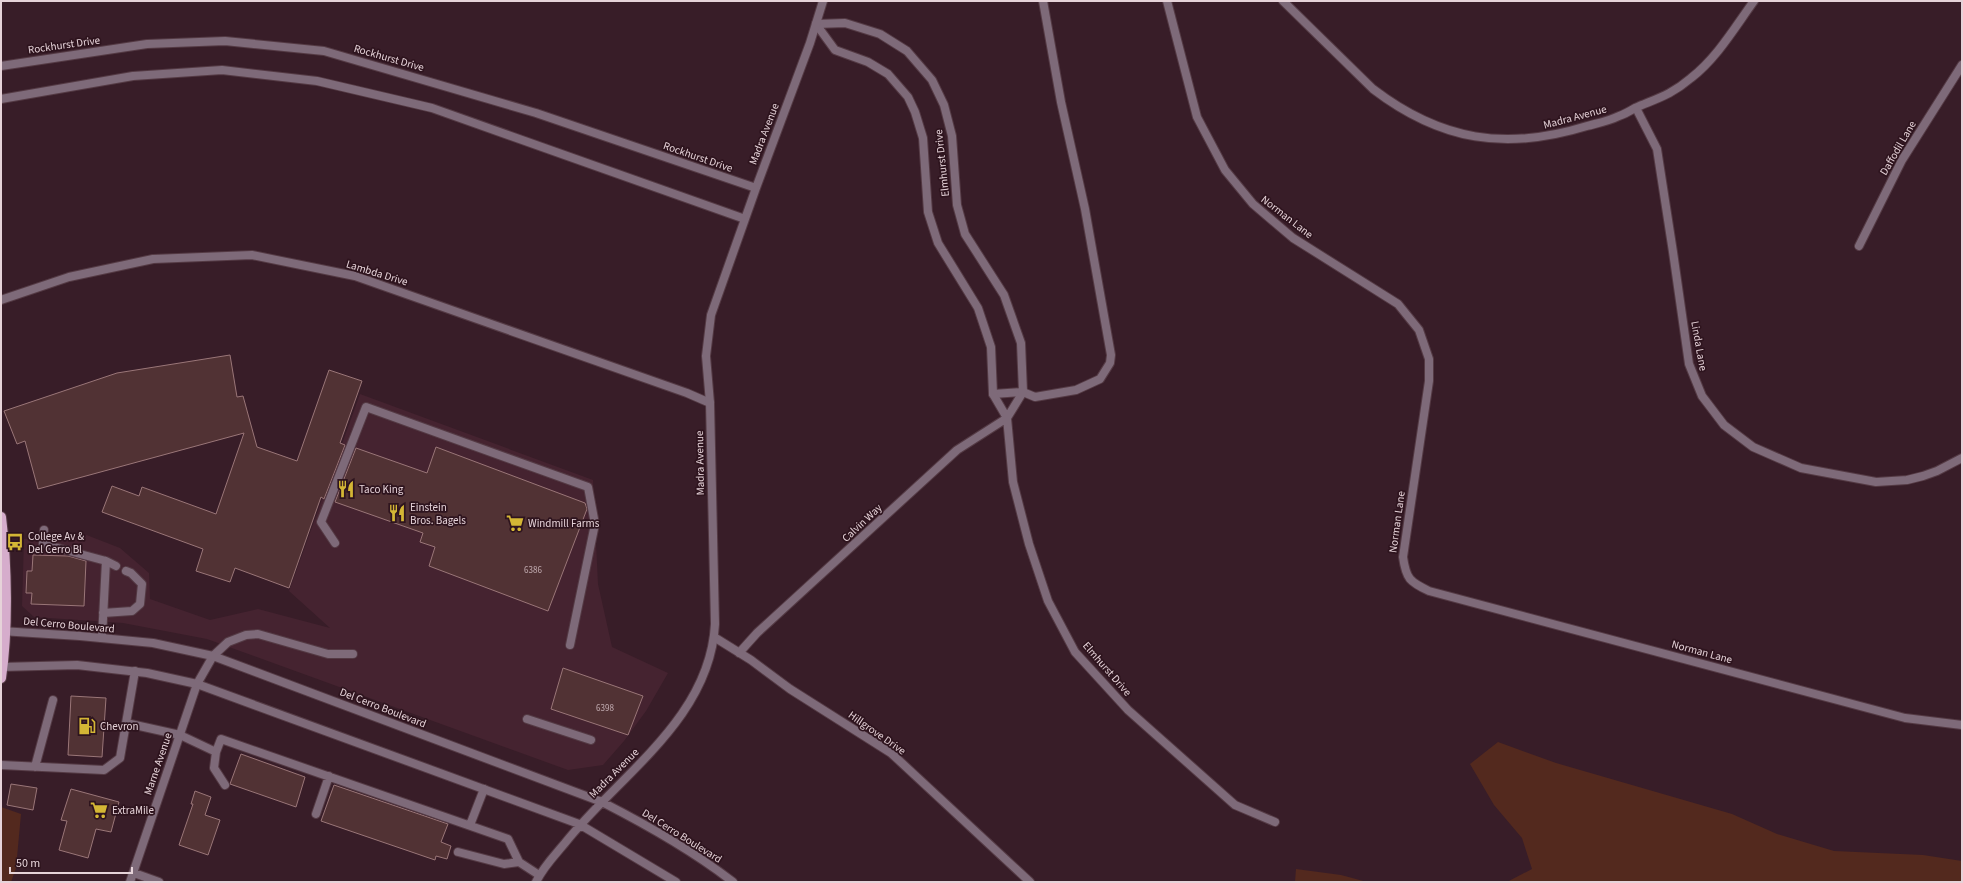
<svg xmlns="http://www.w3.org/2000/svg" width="1963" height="883" viewBox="0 0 1963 883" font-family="'Source Sans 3',sans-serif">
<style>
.built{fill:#452330}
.green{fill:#53291e}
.building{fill:#513234;stroke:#9a7678}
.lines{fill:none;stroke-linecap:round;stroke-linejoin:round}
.service-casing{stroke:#543a44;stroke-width:10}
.minor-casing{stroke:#543a44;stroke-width:10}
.tertiary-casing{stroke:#543a44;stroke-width:10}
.primary-casing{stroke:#543a44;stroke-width:12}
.service{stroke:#7e6a79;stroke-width:8}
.minor{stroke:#7e6a79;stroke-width:8}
.tertiary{stroke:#7e6a79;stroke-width:8}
.primary{stroke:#d6adcc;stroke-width:10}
.labels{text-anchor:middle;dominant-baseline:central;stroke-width:3.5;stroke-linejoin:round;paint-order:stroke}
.number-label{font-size:9px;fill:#c1abb0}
.street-label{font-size:11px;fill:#e6d3d9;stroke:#2e141e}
.poi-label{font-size:11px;fill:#e6d3d9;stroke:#2e141e;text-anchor:start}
</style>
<rect width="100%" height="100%" fill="#381d28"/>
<path class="built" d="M360 394 593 480 598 584 612 647 668 673 646 711 624 741 603 765 568 770 207 639 123 623 34 617 22 606 24 539 84 534 120 548 149 573 150 599 210 620 258 609 330 628 289 591Z"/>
<path class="green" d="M1498 742 1556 763 1732 814 1777 834 1834 851 1923 855 1962 861V882H1507L1532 869 1522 838 1494 805 1470 764Z
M1 807 21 814 16 868 11 882H1Z
M1296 869 1341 875 1367 882H1295Z"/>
<path class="building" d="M230 355 237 397 243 396 257 447 297 461 329 370 362 381 340 443 345 445 324 499 321 497 289 588 235 568 230 582 196 571 203 549 102 512 112 486 139 496 142 487 216 514 244 433 38 489 25 441 17 444 4 411 117 373Z
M436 447 585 503 587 509 548 611 429 566 435 547 420 542 423 533 335 502 356 448 427 473Z
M33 555 68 556 86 561 84 606 31 604 32 593H26L27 571H32Z
M563 668 643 696 628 735 551 709Z
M71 696 106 698 102 757 68 755Z
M241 754 305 777 296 807 230 784Z
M11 784 37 788 33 810 7 805Z
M334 785 448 824 441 842 451 846 447 859 436 856 435 860 321 821Z
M71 789 119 802 111 832 96 829 88 858 59 850 67 821 61 820Z
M195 791 211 797 205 815 220 820 208 855 179 845 193 804H191Z"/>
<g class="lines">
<g class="service-casing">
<path id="service" d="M993 394 1023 392 1035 397 1076 390 1100 379 1110 363 1111 355 1085 209 1061 102 1043 1
M44 530 43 544 106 561 102 638
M335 543 321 522 366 407 588 487 595 524 570 645
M106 561 116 566
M103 613 132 611 140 604 142 584 131 573 126 571
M213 656 228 642 246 635 258 634 328 654H353
M527 719 591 740
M126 723 180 735 216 752
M1 765 104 770 120 758 135 671
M35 767 53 700
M225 785 214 768 216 752 221 739 508 839 519 862 539 875
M316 814 329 776
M470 825 484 789
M458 852 504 864 519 862"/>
</g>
<g class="minor-casing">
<path id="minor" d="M1167 1 1197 117 1225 170 1253 204 1293 238 1398 304 1419 330 1429 359V381L1403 557C1406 579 1410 582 1429 591L1905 718 1962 725
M816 24 835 50 868 62 888 74 908 97 915 112 923 138 928 212 938 243 978 308 991 347 993 394 1007 418 1013 482 1029 544 1048 601 1075 652 1128 710 1235 805 1275 822
M1636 108 1657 149 1673 252 1689 364 1702 396 1724 425 1753 447 1801 468 1876 482 1907 480 1923 476 1937 471 1962 458
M1859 246 1902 160 1962 65
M1 300 69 277 153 259 252 255 355 276 687 393 710 403
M714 637 751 660 790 689 891 753 1030 882
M739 653 757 633 957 450 1007 418 1023 392 1021 343 1004 295 965 234 957 205 952 136 944 105 932 80 907 51 880 34 845 23 816 24
M134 873 159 882
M130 882 197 684 213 656"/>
</g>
<g class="tertiary-casing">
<path id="tertiary" d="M1283 1 1373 89C1441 141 1506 151 1587 126 1598 123 1609 121 1619 116 1625 114 1630 111 1635 108 1658 98 1671 95 1691 78 1717 58 1735 27 1754 1
M1 66 147 44 225 41 324 51 536 113 756 188
M1 99 133 76 222 70 317 81 432 108 745 219
M1 631 80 636 153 643 213 656 602 802C647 825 692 850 733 882
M1 667 77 665 147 673 197 684 579 824 676 882
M536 882C543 867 555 855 565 843 619 775 710 719 715 624L710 403 706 356 711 315 756 188 810 43 823 1"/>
</g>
<g class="primary-casing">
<path id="primary" d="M1 517C7 565 8 630 1 678"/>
</g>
<use href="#service" class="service"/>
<use href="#minor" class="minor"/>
<use href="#tertiary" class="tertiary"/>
<use href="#primary" class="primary"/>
</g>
<defs>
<g id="restaurant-bare" transform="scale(1.38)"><path d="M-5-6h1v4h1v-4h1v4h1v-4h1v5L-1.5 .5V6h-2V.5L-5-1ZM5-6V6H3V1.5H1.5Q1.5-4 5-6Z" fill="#d4b635" stroke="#2e141e" stroke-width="2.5" paint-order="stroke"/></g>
<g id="supermarket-bare" transform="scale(1.38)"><path d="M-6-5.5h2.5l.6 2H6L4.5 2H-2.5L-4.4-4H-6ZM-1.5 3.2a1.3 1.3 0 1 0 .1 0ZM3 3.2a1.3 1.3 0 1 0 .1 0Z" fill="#d4b635" stroke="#2e141e" stroke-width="2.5" paint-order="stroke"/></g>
<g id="bus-bare" transform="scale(1.38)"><path d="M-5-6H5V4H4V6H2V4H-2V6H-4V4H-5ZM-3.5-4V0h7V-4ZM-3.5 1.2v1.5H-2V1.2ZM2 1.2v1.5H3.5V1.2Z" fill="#d4b635" stroke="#2e141e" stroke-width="2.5" paint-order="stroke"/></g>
<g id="fuel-bare" transform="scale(1.38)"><path d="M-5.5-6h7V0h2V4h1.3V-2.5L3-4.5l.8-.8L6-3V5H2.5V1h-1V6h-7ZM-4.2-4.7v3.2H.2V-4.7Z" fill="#d4b635" stroke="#2e141e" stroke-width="2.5" paint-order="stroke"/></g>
</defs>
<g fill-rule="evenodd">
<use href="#restaurant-bare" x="346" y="489"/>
<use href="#restaurant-bare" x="397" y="513"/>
<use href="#supermarket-bare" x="515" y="523"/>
<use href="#bus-bare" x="15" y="542"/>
<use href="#fuel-bare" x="87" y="726"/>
<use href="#supermarket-bare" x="99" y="810"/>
</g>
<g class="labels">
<g class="number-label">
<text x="533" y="570">6386</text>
<text x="605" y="708">6398</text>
</g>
<g class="street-label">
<text transform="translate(64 45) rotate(-8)">Rockhurst Drive</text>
<text transform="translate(389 58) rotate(16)">Rockhurst Drive</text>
<text transform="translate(1575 117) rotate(-15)">Madra Avenue</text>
<text transform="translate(764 134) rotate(-69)">Madra Avenue</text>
<text transform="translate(1898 148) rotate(-60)">Daffodil Lane</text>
<text transform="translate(698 157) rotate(19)">Rockhurst Drive</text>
<text transform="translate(942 163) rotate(-96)">Elmhurst Drive</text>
<text transform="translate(1287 217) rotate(38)">Norman Lane</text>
<text transform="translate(377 273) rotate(17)">Lambda Drive</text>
<text transform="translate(1699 346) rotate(80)">Linda Lane</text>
<text transform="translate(700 463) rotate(-91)">Madra Avenue</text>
<text transform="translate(1397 522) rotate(-82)">Norman Lane</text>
<text transform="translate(862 523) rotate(-43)">Calvin Way</text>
<text transform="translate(69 625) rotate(5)">Del Cerro Boulevard</text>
<text transform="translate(1702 652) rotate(15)">Norman Lane</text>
<text transform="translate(1107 669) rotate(49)">Elmhurst Drive</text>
<text transform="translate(383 708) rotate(21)">Del Cerro Boulevard</text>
<text transform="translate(877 733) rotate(35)">Hillgrove Drive</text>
<text transform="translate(158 764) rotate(-71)">Marne Avenue</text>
<text transform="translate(614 773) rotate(-45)">Madra Avenue</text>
<text transform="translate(682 836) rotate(32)">Del Cerro Boulevard</text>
</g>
<g class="poi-label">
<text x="359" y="489">Taco King</text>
<text x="410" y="507">Einstein<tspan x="410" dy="13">Bros. Bagels</tspan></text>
<text x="528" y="523">Windmill Farms</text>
<text x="28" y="536">College Av &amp;<tspan x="28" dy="13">Del Cerro Bl</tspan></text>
<text x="100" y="726">Chevron</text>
<text x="112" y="810">ExtraMile</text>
</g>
</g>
<rect width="1963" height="883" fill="none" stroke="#e6d3d9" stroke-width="4"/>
<path d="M10 867v6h122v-6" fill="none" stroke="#e6d3d9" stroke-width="2"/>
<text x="16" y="867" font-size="12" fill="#e6d3d9" stroke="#2e141e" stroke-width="3" paint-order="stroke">50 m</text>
</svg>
